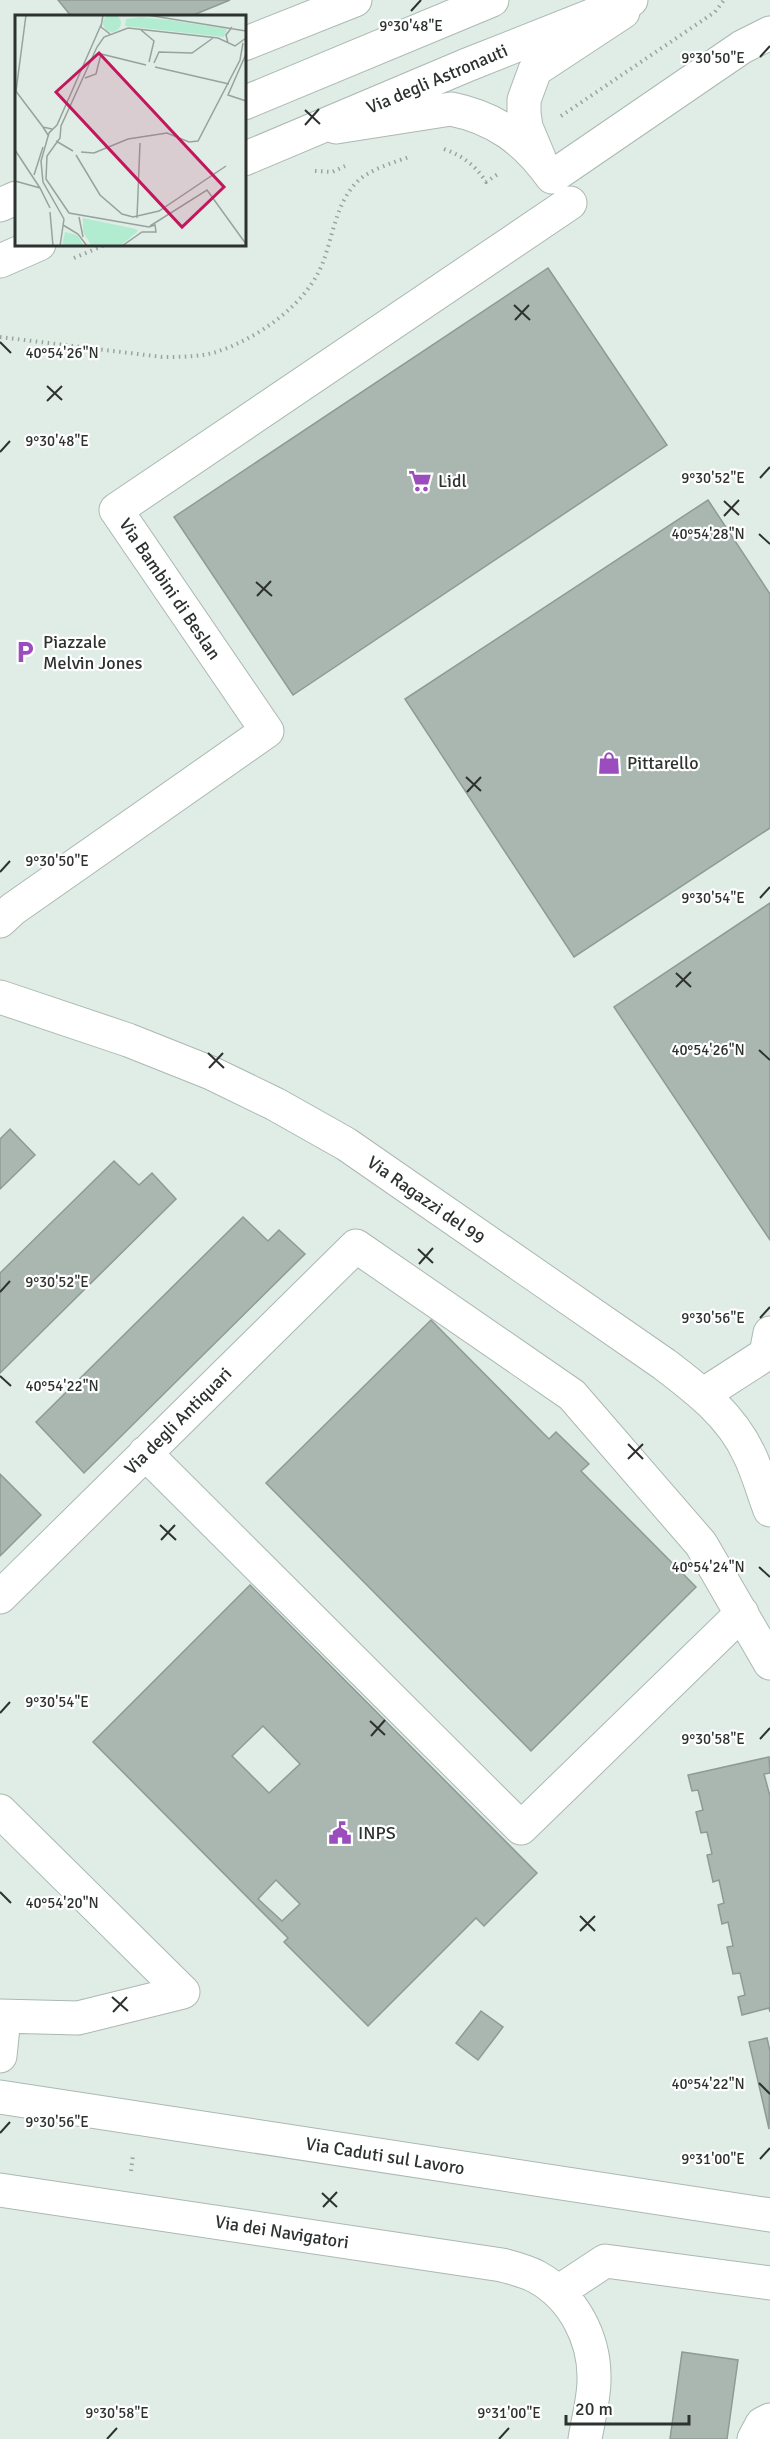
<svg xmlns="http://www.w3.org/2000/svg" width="770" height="2439" viewBox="0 0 770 2439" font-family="Signika,sans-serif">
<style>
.building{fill:#a9b7b0;stroke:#8e9b94;stroke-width:1.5;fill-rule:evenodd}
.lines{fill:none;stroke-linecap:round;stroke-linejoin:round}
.minor-casing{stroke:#abb9b2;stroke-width:35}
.major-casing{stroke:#abb9b2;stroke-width:35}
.path{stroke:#9aa49f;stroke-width:4;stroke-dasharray:1.5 4.5;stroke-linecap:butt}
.minor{stroke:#fff;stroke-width:33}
.major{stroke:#fff;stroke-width:33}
.ticks{fill:none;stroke:#2d3230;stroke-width:2}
.labels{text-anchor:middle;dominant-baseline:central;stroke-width:4.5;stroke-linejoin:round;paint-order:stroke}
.street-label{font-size:18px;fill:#2d3230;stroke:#fff}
.poi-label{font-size:18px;fill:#2d3230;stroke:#fff;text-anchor:start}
.inset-road{fill:none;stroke:#98a29d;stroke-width:1.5}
.view{fill:#c2185b;fill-opacity:0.15;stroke:#c2185b;stroke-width:3}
.inset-edge{fill:none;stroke:#2d3230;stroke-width:3}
.ticks-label{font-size:15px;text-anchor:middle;fill:#2d3230;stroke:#fff;stroke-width:4.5;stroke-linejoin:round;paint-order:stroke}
</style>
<rect width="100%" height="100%" fill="#dfede6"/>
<path class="building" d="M58 0H230L191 16H71Z
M548 268 667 445 293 695 174 517Z
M708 500 770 594V828L574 957 405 699Z
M770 903V1240L614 1007Z
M10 1129 35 1155 0 1189V1139Z
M114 1161 139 1185 152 1173 176 1199 0 1373V1273Z
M243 1217 268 1241 279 1230 305 1254 84 1473 36 1422Z
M431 1320 549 1439 556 1432 589 1464 581 1471 696 1587 531 1751 266 1483Z
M0 1474 41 1515 0 1556Z
M250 1585 537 1873 484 1926 476 1918 368 2026 284 1942 288 1938 93 1742ZM263 1726 300 1764 269 1793 232 1756ZM276 1880 300 1904 282 1921 258 1899Z
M769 1757 770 1773 764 1774 770 1796V2012L769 2008 742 2015 738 1997 745 1995 740 1973 733 1974 727 1947 733 1946 728 1922 722 1924 718 1905 724 1903 719 1880 713 1882 707 1855 712 1854 707 1832 701 1833 696 1812 703 1810 698 1790 692 1791 688 1775Z
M481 2011 503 2027 478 2060 456 2043Z
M767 2038 770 2051 769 2129 749 2042Z
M682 2352 738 2360 727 2439H670Z"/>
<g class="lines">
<g class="minor-casing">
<path id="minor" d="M244 44 355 0
M336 127 451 109C496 118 525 140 552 177L742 47 770 33
M539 158 526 127 524 113V100L535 70 623 12
M0 921 13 909 267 731 116 510 570 203
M0 997 128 1040 211 1073 275 1104 346 1144 664 1364C697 1389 731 1415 749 1454 758 1472 763 1492 770 1510
M704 1394 766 1354 770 1333
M145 1453 521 1828 742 1613
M0 1597 356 1246 572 1395 701 1544 770 1663
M0 1811 183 1992 78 2018 0 2016
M0 2056 4 2017
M0 2097 770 2215
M0 2190 502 2265C513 2268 526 2271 537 2277 573 2297 595 2338 594 2380 594 2399 588 2420 585 2439
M558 2292 605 2261 770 2283
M754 2439 762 2424 770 2420"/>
</g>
<g class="major-casing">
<path id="major" d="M244 103 492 0
M244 159 467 65 631 0
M0 205 16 198
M0 261 39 244"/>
</g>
<path class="path" d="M561 116 715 12 724 0
M444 149C463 156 475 165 486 182L498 174
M315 171 332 172 345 166
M74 258 107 244
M0 337 162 357C179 357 196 357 213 353 256 340 307 305 323 262 333 236 336 203 357 182 369 169 394 163 411 156
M131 2171 133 2155"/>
<use href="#minor" class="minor"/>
<use href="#major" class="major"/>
</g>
<path class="ticks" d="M411 11 421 0M760 57 770 46M305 110 320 124M305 125 319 109M514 305 530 320M515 320 529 305M0 342 11 353M47 386 62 400M47 401 62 386M0 452 10 441M760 478 770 467M724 501 739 515M724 516 739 500M759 534 770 544M256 582 272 596M257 596 271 581M466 777 481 791M467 792 481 777M0 872 10 861M760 898 770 887M676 973 691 987M676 987 691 972M759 1050 770 1060M208 1053 224 1068M209 1068 223 1053M418 1249 433 1263M419 1264 433 1248M0 1292 10 1281M760 1318 770 1307M0 1376 11 1386M628 1444 643 1459M628 1459 643 1444M160 1525 176 1540M161 1540 175 1525M759 1567 770 1577M0 1713 10 1702M370 1721 385 1735M371 1736 385 1720M760 1739 770 1728M0 1892 11 1903M580 1916 595 1931M580 1931 595 1916M112 1997 128 2011M113 2012 127 1997M759 2083 770 2094M0 2133 10 2122M760 2159 770 2148M322 2193 337 2207M323 2207 337 2192M107 2439 117 2428M499 2439 509 2428"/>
<defs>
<g id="supermarket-bare" transform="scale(1.8)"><path d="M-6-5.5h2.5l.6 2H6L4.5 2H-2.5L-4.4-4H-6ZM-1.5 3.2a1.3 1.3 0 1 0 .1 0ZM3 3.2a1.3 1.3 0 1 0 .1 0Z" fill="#9c4dbd" stroke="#fff" stroke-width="2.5" paint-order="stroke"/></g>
<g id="parking-bare" transform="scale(1.8)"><path d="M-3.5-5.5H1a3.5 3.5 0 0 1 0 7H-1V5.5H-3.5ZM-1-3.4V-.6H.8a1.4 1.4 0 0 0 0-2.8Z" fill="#9c4dbd" stroke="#fff" stroke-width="2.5" paint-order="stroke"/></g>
<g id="shop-bare" transform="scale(1.8)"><path d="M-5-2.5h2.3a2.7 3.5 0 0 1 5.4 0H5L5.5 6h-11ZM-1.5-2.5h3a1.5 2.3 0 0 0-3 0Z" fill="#9c4dbd" stroke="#fff" stroke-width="2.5" paint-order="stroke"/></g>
<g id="civic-bare" transform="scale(1.8)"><path d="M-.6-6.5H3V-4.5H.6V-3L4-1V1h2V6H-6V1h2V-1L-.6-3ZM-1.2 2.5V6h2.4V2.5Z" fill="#9c4dbd" stroke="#fff" stroke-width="2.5" paint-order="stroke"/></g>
</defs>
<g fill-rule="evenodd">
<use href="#supermarket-bare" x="420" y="481"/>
<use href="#parking-bare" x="25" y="652"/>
<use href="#shop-bare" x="609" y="763"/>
<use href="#civic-bare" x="340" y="1833"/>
</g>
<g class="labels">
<g class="street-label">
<text transform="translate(437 79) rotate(-23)">Via degli Astronauti</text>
<text transform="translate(170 589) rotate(56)">Via Bambini di Beslan</text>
<text transform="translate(426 1200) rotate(35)">Via Ragazzi del 99</text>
<text transform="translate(178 1421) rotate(-45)">Via degli Antiquari</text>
<text transform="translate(385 2156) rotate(9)">Via Caduti sul Lavoro</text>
<text transform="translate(282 2232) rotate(9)">Via dei Navigatori</text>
</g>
<g class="poi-label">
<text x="438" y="481">Lidl</text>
<text x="43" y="642">Piazzale<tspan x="43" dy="21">Melvin Jones</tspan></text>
<text x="627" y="763">Pittarello</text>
<text x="358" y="1833">INPS</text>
</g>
</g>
<g transform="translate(15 15)">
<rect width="231" height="231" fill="#dfede6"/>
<path d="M88 8a9 9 0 1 1 18 0a9 9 0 1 1-18 0ZM126 2 154 5 212 14 209 22 110 11 111 4ZM68 203 121 214 123 216 105 231H77L68 217ZM50 217 62 220 69 231H47Z" fill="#b1ebd0"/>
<path class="inset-road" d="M88 0 86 12 95 19M132 0 231 16M126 15 139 26 134 47M213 28 211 20 217 12M231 39 213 80 231 86M139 48 144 37 177 38 198 23M140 52 214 69M70 63 81 59 86 39 131 50M0 75 28 112M1 76 11 0M33 120 28 112 37 114M41 126 58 136M0 135 25 173M66 137 79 138 113 124 152 118 174 127 183 126 225 45 228 28M61 140 85 180 107 199 118 202 144 196 211 151M19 160 28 132M0 166 25 173 35 193M35 197 38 231M64 202 68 222M122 203 125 128M49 204 28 167 26 146 34 118 42 110 86 10M48 210 63 219 72 231M135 211 192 175 231 229M134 212 54 198 31 164 32 141 45 123 46 111 82 32 89 22 113 13 203 23 220 31 231 23M45 231 49 204M107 231 127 217H141L140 210 134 212"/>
<path class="view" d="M84 38 209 172 167 212 41 77Z"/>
<rect width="231" height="231" class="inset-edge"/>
</g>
<g class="ticks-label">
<text x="411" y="31">9°30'48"E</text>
<text x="713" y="63">9°30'50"E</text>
<text x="62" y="358">40°54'26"N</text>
<text x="57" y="446">9°30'48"E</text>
<text x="713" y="483">9°30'52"E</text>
<text x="708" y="539">40°54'28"N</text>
<text x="57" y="866">9°30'50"E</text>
<text x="713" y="903">9°30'54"E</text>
<text x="708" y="1055">40°54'26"N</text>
<text x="57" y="1287">9°30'52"E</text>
<text x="713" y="1323">9°30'56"E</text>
<text x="62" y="1391">40°54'22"N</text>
<text x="708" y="1572">40°54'24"N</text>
<text x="57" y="1707">9°30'54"E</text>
<text x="713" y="1744">9°30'58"E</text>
<text x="62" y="1908">40°54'20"N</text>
<text x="708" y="2089">40°54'22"N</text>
<text x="57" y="2127">9°30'56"E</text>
<text x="713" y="2164">9°31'00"E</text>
<text x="117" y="2418">9°30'58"E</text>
<text x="509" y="2418">9°31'00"E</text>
</g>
<path d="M566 2415v9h123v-9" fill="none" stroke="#2d3230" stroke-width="3"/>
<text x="575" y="2415" font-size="18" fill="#2d3230" stroke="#ffffff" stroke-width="4.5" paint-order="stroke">20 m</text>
</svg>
